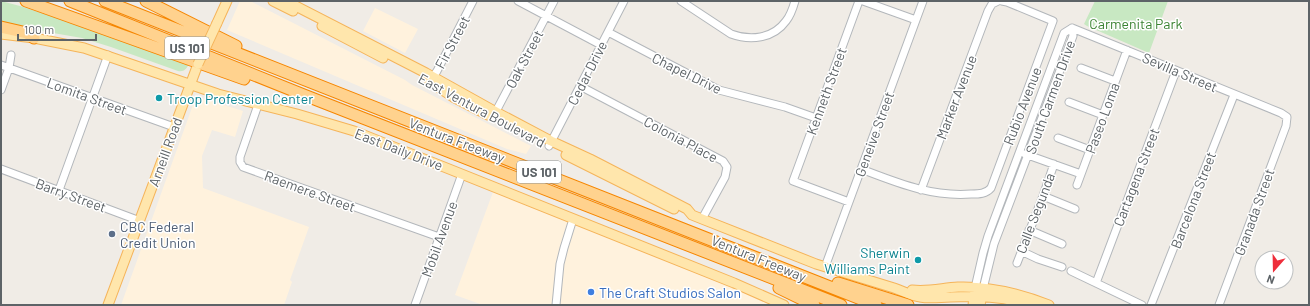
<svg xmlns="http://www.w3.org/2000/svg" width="1310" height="306" viewBox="0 0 1310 306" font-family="Barlow,sans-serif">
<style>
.commercial{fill:#fff2dd}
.green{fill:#c8e8c2}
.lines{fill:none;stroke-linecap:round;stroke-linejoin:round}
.minor-casing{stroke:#b3b7bb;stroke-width:9}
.major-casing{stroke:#f5b45a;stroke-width:11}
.highway-casing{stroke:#f68600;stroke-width:13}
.minor{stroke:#fff;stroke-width:7}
.major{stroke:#ffe6ac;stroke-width:9}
.highway{stroke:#ffd28e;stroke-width:11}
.major-bridge-casing{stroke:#f5b45a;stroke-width:11;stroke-linecap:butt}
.major-bridge{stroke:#ffe6ac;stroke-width:9}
.culture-dot{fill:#0f9aa8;stroke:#fff;stroke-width:1.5}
.service-dot{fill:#5c6f8a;stroke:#fff;stroke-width:1.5}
.shop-dot{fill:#3f7fe0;stroke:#fff;stroke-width:1.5}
.labels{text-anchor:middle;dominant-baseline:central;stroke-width:3;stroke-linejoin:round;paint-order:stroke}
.shield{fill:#fff;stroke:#8e9295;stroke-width:1}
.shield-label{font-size:13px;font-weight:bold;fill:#5d6367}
.park-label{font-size:14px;fill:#3a8231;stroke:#fff}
.street-label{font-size:14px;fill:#5d6367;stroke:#fff}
.culture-label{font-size:14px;fill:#0d838f;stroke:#fff;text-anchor:start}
.service-label{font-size:14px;fill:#4e5e75;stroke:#fff;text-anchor:start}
.shop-label{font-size:14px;fill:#366cbe;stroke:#fff;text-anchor:start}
</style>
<rect width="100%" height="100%" fill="#f0ece6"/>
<path class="commercial" d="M240 1H250L405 80 412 85 531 146 526 154 507 149 227 30Z
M375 8 418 29 405 53 363 31Z
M201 98 243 111 235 137 212 130 202 156 203 188 309 227 290 280 292 282 284 305H121L194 102 197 99Z
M493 192 530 204 571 221 559 252 555 274 554 299 552 305H483L455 295Z
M576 223 774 305H559L561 295 563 263 569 240Z"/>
<path class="green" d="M1 1 20 6 88 28 189 63C187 69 184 72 178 71L111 47 82 38 1 24Z
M1095 1H1168L1149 53 1087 26 1084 24Z"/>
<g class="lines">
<g class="minor-casing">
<path id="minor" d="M518 1 601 45
M681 1 731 34C750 41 773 39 786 21 791 15 793 8 795 1
M863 1 916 20
M1072 28 1281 113 1287 117 1286 126 1219 305
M608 32 719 90 785 107 816 118
M1 65 174 127
M1081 68 1115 81
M431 80 437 71 473 1
M580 86 723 161 727 167 725 177 702 219
M1 90 9 68 11 55
M1069 102 1103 115
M258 105 240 157V162L243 167 439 237
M493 117 554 1
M1058 138 1090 150
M549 146 624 1
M1025 154 1081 174
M1 169 140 221
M861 169C898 183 931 197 971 194 979 194 986 194 991 188L1053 21 1007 2 1002 1
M1077 185 1127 50
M59 190 108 55
M921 190 988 11 992 4 998 1
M1043 196 1075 209
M849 202 793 181 859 1
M1029 230 1062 244
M1021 251 1038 259 1062 267
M1017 263 1043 196 1054 164
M825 267 923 1
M1071 271 1142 305
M1096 283 1176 71
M975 288 983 253 988 236 1064 33 1072 28
M983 289 994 244 1073 36 1072 28
M415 305 462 174
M556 305 560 264 564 248 573 219
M1151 305 1234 95"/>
</g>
<g class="major-casing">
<path id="major" d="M273 1 293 11
M286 1 426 73 496 112 551 141 590 159 687 209 692 215 702 219 816 264 894 288C903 291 911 296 920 297 931 299 941 297 951 297 978 296 1003 296 1028 305
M217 23 227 1
M322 26 383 58
M1 34 34 38 84 48 218 94 297 114 354 131 734 283 784 305
M430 82 453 97 488 115
M566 155 674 209
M912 290C928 292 942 288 958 287 989 286 1021 294 1049 305
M108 305 198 64
M973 305 975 290
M980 305 983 290"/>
</g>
<g class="highway-casing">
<path id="highway" d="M26 1 244 79
M70 1 304 95 841 305
M105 1 876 305
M146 1 236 46
M1 27 27 33 34 38
M838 283 908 305
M779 288 814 305"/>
</g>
<use href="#minor" class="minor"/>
<use href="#major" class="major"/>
<use href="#highway" class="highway"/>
<g class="major-bridge-casing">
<path id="major-bridge" d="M198 64 217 23"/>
</g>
<use href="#major-bridge" class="major-bridge"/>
</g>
<g class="culture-dot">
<circle cx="159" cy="98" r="4"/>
<circle cx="918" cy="260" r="4"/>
</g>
<circle class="service-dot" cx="112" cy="234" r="4"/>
<circle class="shop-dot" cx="591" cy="292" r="4"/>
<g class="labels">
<g class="shield">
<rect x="165" y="37" width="44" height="22" rx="3"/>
<rect x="517" y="161" width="44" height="22" rx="3"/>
</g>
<g class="shield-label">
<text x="187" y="48">US 101</text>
<text x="539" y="172">US 101</text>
</g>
<g class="park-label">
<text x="1136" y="23">Carmenita Park</text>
</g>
<g class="street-label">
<text transform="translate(452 42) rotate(-62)">Fir Street</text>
<text transform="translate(524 59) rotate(-62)">Oak Street</text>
<text transform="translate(1180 72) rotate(23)">Sevilla Street</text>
<text transform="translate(587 73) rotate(-63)">Cedar Drive</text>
<text transform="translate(687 73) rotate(26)">Chapel Drive</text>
<text transform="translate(826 91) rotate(-70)">Kenneth Street</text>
<text transform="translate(87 96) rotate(20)">Lomita Street</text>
<text transform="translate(956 97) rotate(-69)">Marker Avenue</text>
<text transform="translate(1050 97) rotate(-70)">South Carmen Drive</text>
<text transform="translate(1022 106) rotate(-69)">Rubio Avenue</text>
<text transform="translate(482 110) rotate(28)">East Ventura Boulevard</text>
<text transform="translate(1102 118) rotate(-70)">Paseo Loma</text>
<text transform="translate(874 134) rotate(-70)">Geneive Street</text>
<text transform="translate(681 139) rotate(28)">Colonia Place</text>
<text transform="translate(457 140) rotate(21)">Ventura Freeway</text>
<text transform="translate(399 149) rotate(21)">East Daily Drive</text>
<text transform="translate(165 152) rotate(-70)">Arneill Road</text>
<text transform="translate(1136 177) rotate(-69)">Cartagena Street</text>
<text transform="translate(310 191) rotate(20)">Raemere Street</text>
<text transform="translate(71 195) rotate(20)">Barry Street</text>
<text transform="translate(1193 200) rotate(-69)">Barcelona Street</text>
<text transform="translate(1254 212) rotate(-70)">Granada Street</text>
<text transform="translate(1035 213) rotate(-69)">Calle Segunda</text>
<text transform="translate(439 239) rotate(-70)">Mobil Avenue</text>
<text transform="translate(759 258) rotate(22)">Ventura Freeway</text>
</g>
<g class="culture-label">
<text x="167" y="98">Troop Profession Center</text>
<text x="910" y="252" text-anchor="end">Sherwin<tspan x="910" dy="16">Williams Paint</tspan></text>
</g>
<g class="service-label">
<text x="120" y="226">CBC Federal<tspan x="120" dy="16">Credit Union</tspan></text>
</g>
<g class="shop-label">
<text x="599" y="292">The Craft Studios Salon</text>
</g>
</g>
<rect width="1310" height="306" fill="none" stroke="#5d6367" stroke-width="4"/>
<g transform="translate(1274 270) rotate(200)"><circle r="19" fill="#ffffff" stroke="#bec1c2"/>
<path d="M0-3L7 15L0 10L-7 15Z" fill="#ee2e3b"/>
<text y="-6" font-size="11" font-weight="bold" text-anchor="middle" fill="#5d6367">N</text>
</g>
<path d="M18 34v6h78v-6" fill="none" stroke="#5d6367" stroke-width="2"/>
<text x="24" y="34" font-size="12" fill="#5d6367" stroke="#ffffff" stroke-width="3" paint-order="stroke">100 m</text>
</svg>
